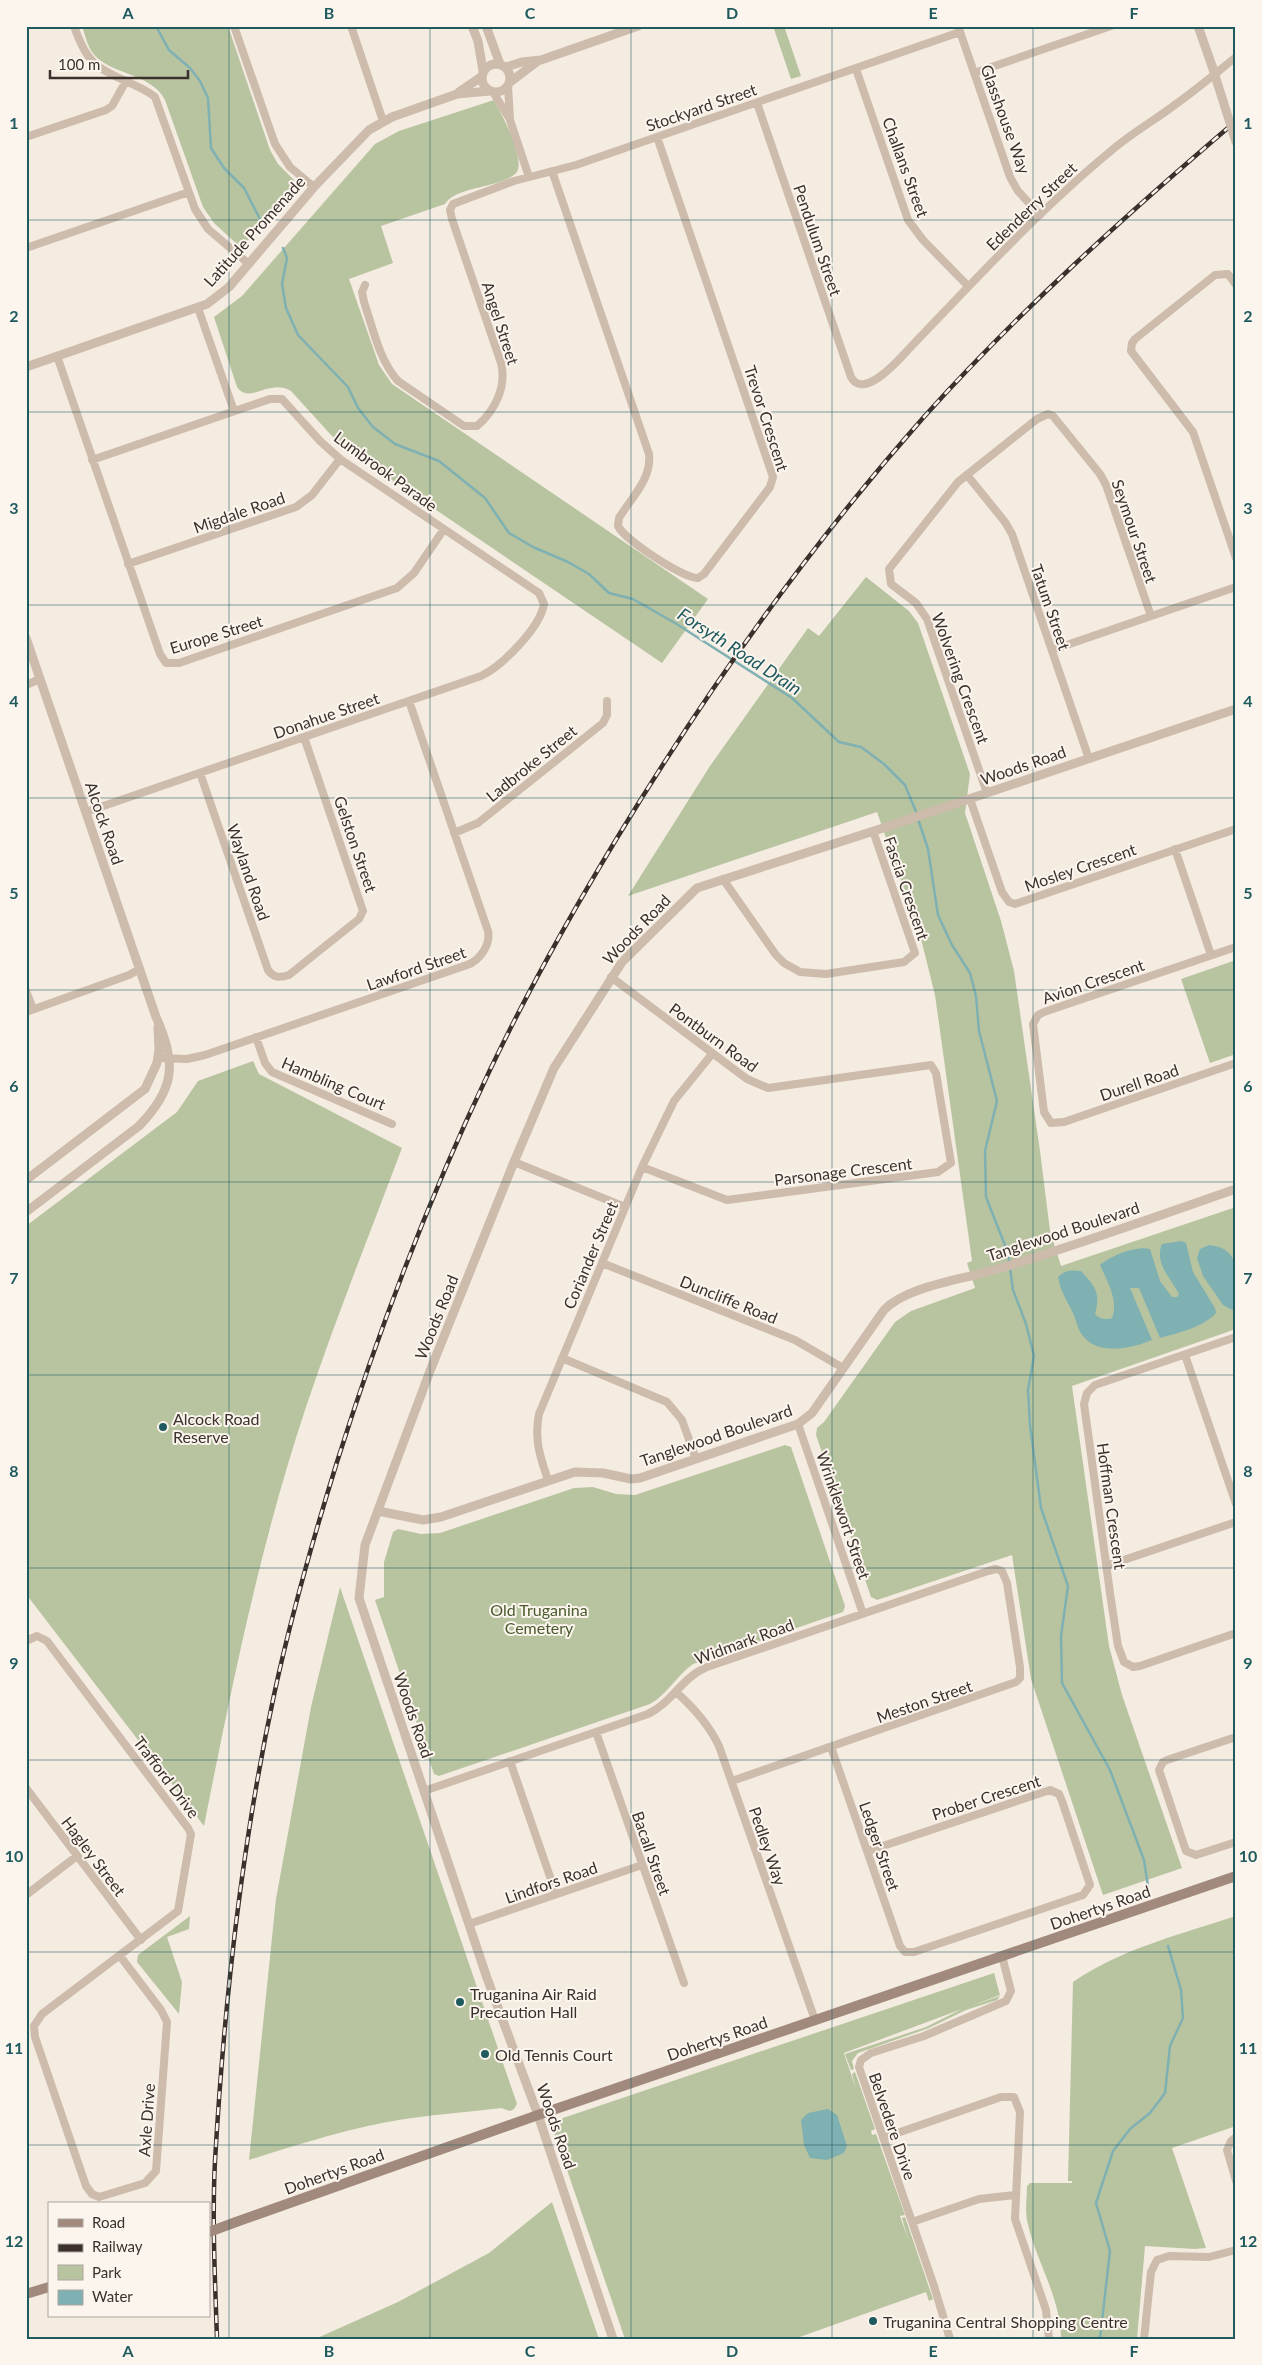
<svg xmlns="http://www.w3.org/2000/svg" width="1262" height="2365" viewBox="0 0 1262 2365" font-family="Lato,sans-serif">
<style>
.green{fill:#b8c4a0}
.water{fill:#7fb0b2}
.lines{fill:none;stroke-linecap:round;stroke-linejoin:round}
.stream{stroke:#7fb0b2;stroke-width:2.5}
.minor{stroke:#cdbbac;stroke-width:8}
.tertiary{stroke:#cdbbac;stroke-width:9}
.secondary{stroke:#a18a7d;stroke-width:10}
.rail-casing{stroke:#3b302b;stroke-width:4.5}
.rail{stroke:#fbf5ee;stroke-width:2.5;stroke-dasharray:8;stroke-linecap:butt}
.tertiary-bridge{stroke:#cdbbac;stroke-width:9}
.secondary-bridge{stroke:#a18a7d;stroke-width:10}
.grid{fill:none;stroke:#1f5a5e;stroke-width:1;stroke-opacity:0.55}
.poi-dot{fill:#1f5a5e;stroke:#fbf5ee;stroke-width:2}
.labels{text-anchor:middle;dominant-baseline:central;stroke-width:4;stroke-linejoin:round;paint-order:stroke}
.street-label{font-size:16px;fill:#3b302b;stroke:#fbf5ee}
.poi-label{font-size:16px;fill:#3b302b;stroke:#fbf5ee;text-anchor:start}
.park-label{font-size:16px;fill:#4a5a2e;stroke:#fbf5ee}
.water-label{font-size:18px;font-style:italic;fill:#1f5a5e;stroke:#fbf5ee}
.neatline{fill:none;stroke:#1f5a5e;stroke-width:2}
.grid-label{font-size:16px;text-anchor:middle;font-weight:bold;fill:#1f5a5e}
</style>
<rect width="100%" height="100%" fill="#f4ebe1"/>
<path class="green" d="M82 26H228L270 150 278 164 294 180 295 186 244 245H238L214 223 203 207 165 100C151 72 108 75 92 52 87 44 85 35 82 26Z
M773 26H784L801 76 791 79Z
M494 100C502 115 525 157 517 172 502 189 457 185 445 204L381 226 393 263 349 279 379 365 392 384 708 599 662 663 352 453 331 435 291 391C269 378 250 405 237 387L214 317 242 296 375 144 399 131Z
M866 577 909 611 918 623 970 774 965 813 1001 921 1014 971 1040 1151 1050 1231 1061 1266 1236 1207V1329L1072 1386 1109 1646 1122 1695 1182 1868 1103 1895 1031 1679 1012 1555 877 1600 871 1597 816 1435 817 1428 824 1422 895 1322 911 1311 975 1288 967 1263 972 1261 935 995 920 935 877 812 628 896 710 766 808 628 819 636Z
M1236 960V1054L1210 1063 1181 979Z
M253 1061 259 1074 402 1148C370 1233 336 1318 307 1404 261 1541 232 1684 204 1826L26 1594V1226L177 1112 198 1081Z
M785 1445 791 1447 845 1606 843 1612 693 1664C676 1676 668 1694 650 1704L439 1776 434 1774 375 1600 384 1597V1562L393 1532 398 1529 421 1534 440 1533 574 1488 593 1487 616 1494 635 1495Z
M340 1587 517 2104 514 2109 510 2111 501 2108C469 2112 437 2114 405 2119 352 2127 300 2144 249 2160L276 1899 311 1707Z
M190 1916 189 1929 167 1937 182 1982 179 2014 137 1962 138 1955Z
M1236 1916V2126L1172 2148 1206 2248 1195 2249 1145 2246 1137 2339H1061C1061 2297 1035 2260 1027 2220 1025 2209 1027 2197 1027 2186L1030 2183H1072V2181H1068L1073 1982C1121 1949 1181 1934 1236 1916Z
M994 1973 1000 1995 971 2006 1000 1996 997 2000 966 2010 929 2028 858 2053 852 2061 854 2069 851 2070 845 2054 926 2027 962 2009 844 2053 856 2089 852 2074 855 2072 875 2129 871 2131 872 2135 876 2134 905 2215 900 2216 908 2239 902 2218 905 2217 933 2299 929 2301 926 2292 794 2339H625L554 2132 560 2119Z
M552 2202 599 2339H315L398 2302 489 2253Z"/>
<path class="water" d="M1181 1241 1186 1243 1193 1272 1215 1308 1216 1313C1204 1327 1178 1333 1160 1338L1139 1288H1130L1152 1340C1133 1348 1099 1356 1084 1337 1077 1330 1077 1321 1073 1313 1067 1301 1060 1290 1058 1277 1065 1270 1071 1270 1081 1271 1095 1286 1101 1293 1095 1314 1099 1319 1106 1320 1112 1318 1119 1301 1107 1281 1100 1265 1110 1256 1137 1245 1150 1249L1160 1281 1172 1297H1177L1179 1294C1171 1278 1154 1264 1162 1244Z
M1209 1245C1237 1248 1236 1266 1236 1288 1236 1295 1237 1305 1234 1311L1223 1305 1203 1276 1197 1258 1200 1249Z
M828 2109 837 2115 847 2146 844 2153 827 2160 810 2158 804 2145 801 2120 808 2113Z"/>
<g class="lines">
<path class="stream" d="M156 26 169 50 190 68 200 81 208 98 211 148 224 168 244 188 262 223
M283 248 287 258 282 284 286 308 298 335 348 387 358 408 373 427 395 444 439 461 485 498 509 533 533 547 568 562 589 574 609 593 633 599 675 623 792 698 839 742 861 747 884 764 905 785 917 814
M918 819 928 849 938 915 952 945 970 973 976 996 979 1031 997 1101 985 1151 986 1197 1008 1253 1013 1290 1026 1324 1034 1356 1028 1390 1030 1425 1041 1508 1068 1586 1061 1636 1062 1683 1110 1770 1144 1860 1148 1886
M1100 2339 1110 2251 1096 2203 1113 2151 1130 2129 1150 2113 1165 2093 1170 2046 1183 2018 1181 1990 1168 1946"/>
<path class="minor" d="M74 26C86 61 95 68 128 82 138 87 147 90 155 97L195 209 208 229 249 264
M234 26 275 144 290 167 314 187
M351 26 383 121
M958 26 1010 177 1018 191 1040 215
M856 69 908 220 923 240 968 286
M974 73 1111 26
M508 86 510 120 529 177
M493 92 509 118
M757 103 851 377C863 400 897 362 907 351 973 282 1038 211 1112 150 1132 133 1155 120 1176 104 1197 89 1216 73 1236 57
M26 137 106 110 112 106 126 81
M552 171 649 454C652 479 631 498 619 518L618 526C624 539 684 579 698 578L704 574 770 487 773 477 657 137
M26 248 189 192
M365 285 362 292 364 302C373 328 379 360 398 381L464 426H477C495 411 507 386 501 363L452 219 450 210 453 204 514 181 576 165 960 32
M1236 285 1228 274 1215 275 1135 339 1132 343 1131 351 1193 432 1236 558
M198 308 234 411
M57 356 160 654 166 663H179L397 588 414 573 444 529
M967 475 1005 522 1012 534 1089 759
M128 564 296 507 312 495 340 459
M1052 650 1236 587
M26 685 40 679
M200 773 268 970C274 978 280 978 289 975L359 919 363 911 304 737
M987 793 927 619 916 603 891 584 889 569 958 482 1037 419 1048 414 1053 416 1100 474 1106 485 1151 616
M970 799 1002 892 1009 902 1015 904 1236 829
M86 812 481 676C502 666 540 628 544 604L539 593 340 459 320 441 282 399H270L92 460
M454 833 478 823 603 723 607 715V701
M1175 849 1211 955
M723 879 776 955 784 963 800 972 826 974 904 962 915 953 873 831
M1236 947 1044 1012 1038 1015 1033 1024 1044 1112 1051 1123 1064 1122 1236 1063
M611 977 747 1079 768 1088 931 1065 936 1073 951 1163 938 1172 727 1200 642 1167
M26 991 33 1009
M26 1012 129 975 140 969
M256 1037 265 1063 272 1072 392 1124
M158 1058 187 1059 205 1055 467 965C479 961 491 945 488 931L409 701
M514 1162 625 1207
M602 1263 795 1340 843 1368
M1236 1337 1095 1385 1087 1393 1084 1404 1111 1600 1118 1646 1124 1662 1133 1667 1140 1666 1236 1633
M1185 1355 1236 1504
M562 1358 667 1402 682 1420 696 1459
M798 1424 863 1614
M548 1480C540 1457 534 1439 539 1414L642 1167 674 1101 712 1054
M1106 1566 1236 1522
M26 1641 37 1636 47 1641 188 1828 191 1834 178 1911 42 2014 34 2026 35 2037 86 2186 92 2194 99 2197 145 2183 156 2171 167 2022 161 2010 120 1956
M676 1692C693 1707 709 1725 719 1746L815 2020
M596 1732 684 1983
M1236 1737 1167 1760 1163 1762 1159 1770 1186 1851 1196 1855 1236 1842
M831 1747 900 1946 905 1952H914L1083 1895 1090 1885 1062 1801 1059 1794 1050 1790 868 1851
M510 1761 556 1894
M26 1788 141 1940
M424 1791 648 1714C672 1703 682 1677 707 1667L988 1571 996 1569 1002 1571 1007 1583 1020 1667V1678L1016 1682 732 1781
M26 1895 77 1856
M469 1924 642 1865
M1236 2137 1231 2141 1227 2150 1236 2181
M883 2138 1001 2097H1014L1020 2112 1015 2219 1046 2310 1049 2339
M912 2222 979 2199 1015 2195
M950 2339 934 2286 859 2067 861 2060 871 2053 924 2036 1006 2001 1011 1991 1002 1956
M1144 2339 1151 2272 1157 2260 1169 2256 1209 2257 1236 2250"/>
<path class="tertiary" d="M472 26 478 41 483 71
M486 26 500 64
M1198 26 1212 66
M482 78a14 14 0 1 1 28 0a14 14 0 1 1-28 0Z
M506 67 522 62 541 60 638 26
M509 83 538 61
M459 92 481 77
M26 367 207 304 229 287 314 187 369 130 392 117 457 94 490 91
M26 638 156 1017C177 1063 175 1089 139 1126L26 1212
M26 1180 145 1089 157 1063 159 1050 158 1027
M378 1511 423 1520 441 1517 575 1472 603 1473 631 1479 640 1478 798 1424 812 1413 884 1310C908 1285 968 1279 1001 1268 1080 1244 1158 1216 1236 1189
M613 2339 538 2115 487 1978 359 1598 365 1545 430 1371 514 1162 554 1068 622 962 697 888 877 830 1236 709"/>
<path class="secondary" d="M236 2222 538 2115 1236 1876
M26 2294 49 2287"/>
<g class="rail-casing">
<path id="rail" d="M217 2339C215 2280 212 2220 215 2161 224 2005 241 1848 274 1695 291 1616 313 1539 337 1462 379 1329 429 1198 489 1072 527 992 571 914 617 838 707 690 808 548 923 418 1019 311 1127 214 1236 121"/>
</g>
<use href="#rail" class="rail"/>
<path class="tertiary-bridge" d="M1212 66 1236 142"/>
<path class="secondary-bridge" d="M209 2232 236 2222"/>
</g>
<path class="grid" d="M229 26V2339M430 26V2339M631 26V2339M832 26V2339M1033 26V2339M26 220H1236M26 412H1236M26 605H1236M26 798H1236M26 990H1236M26 1182H1236M26 1375H1236M26 1568H1236M26 1760H1236M26 1952H1236M26 2145H1236"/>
<g class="poi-dot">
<circle cx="163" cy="1427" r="5"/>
<circle cx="460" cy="2002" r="5"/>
<circle cx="485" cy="2054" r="5"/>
<circle cx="873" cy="2321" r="5"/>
</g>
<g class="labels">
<g class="street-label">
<text transform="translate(701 107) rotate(-19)">Stockyard Street</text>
<text transform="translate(1006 119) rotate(70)">Glasshouse Way</text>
<text transform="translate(906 167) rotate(70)">Challans Street</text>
<text transform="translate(1031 206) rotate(-44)">Edenderry Street</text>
<text transform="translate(254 231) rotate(-48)">Latitude Promenade</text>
<text transform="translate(818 240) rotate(71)">Pendulum Street</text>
<text transform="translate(501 323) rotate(72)">Angel Street</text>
<text transform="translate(767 418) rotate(72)">Trevor Crescent</text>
<text transform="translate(386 471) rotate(36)">Lumbrook Parade</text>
<text transform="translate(239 512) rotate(-19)">Migdale Road</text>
<text transform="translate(1135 531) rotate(71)">Seymour Street</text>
<text transform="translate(1051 607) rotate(71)">Tatum Street</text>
<text transform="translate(216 634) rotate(-17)">Europe Street</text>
<text transform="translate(961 678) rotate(70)">Wolvering Crescent</text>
<text transform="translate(326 715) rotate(-19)">Donahue Street</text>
<text transform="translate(531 763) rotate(-39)">Ladbroke Street</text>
<text transform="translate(1023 765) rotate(-19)">Woods Road</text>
<text transform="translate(105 823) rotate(71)">Alcock Road</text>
<text transform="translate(356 844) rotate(71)">Gelston Street</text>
<text transform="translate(1080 867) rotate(-19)">Mosley Crescent</text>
<text transform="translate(249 872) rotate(71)">Wayland Road</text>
<text transform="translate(907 888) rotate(71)">Fascia Crescent</text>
<text transform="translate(636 929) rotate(-46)">Woods Road</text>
<text transform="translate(416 968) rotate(-19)">Lawford Street</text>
<text transform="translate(1093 981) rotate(-19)">Avion Crescent</text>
<text transform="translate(714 1037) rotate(36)">Pontburn Road</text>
<text transform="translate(1139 1082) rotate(-19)">Durell Road</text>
<text transform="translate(334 1083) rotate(23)">Hambling Court</text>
<text transform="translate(843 1171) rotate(-7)">Parsonage Crescent</text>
<text transform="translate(1063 1231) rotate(-18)">Tanglewood Boulevard</text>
<text transform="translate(590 1255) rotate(-67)">Coriander Street</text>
<text transform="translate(729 1299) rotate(22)">Duncliffe Road</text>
<text transform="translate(436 1317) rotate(-68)">Woods Road</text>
<text transform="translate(716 1435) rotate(-19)">Tanglewood Boulevard</text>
<text transform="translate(1112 1506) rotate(82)">Hoffman Crescent</text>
<text transform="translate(844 1515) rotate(71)">Wrinklewort Street</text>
<text transform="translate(744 1641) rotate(-20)">Widmark Road</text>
<text transform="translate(924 1701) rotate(-19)">Meston Street</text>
<text transform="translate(414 1715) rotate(71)">Woods Road</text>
<text transform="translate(167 1777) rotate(53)">Trafford Drive</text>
<text transform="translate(986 1797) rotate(-18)">Prober Crescent</text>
<text transform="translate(768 1846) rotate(71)">Pedley Way</text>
<text transform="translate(880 1846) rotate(71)">Ledger Street</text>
<text transform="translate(652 1853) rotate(71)">Bacall Street</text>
<text transform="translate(94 1856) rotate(53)">Hagley Street</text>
<text transform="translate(551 1882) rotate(-19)">Lindfors Road</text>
<text transform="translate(1100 1907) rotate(-19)">Dohertys Road</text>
<text transform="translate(717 2038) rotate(-19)">Dohertys Road</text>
<text transform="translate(146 2120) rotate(-86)">Axle Drive</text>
<text transform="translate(557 2126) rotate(71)">Woods Road</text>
<text transform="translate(893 2126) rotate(71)">Belvedere Drive</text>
<text transform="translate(334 2171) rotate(-20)">Dohertys Road</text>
</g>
<g class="poi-label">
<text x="173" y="1418">Alcock Road<tspan x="173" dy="18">Reserve</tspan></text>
<text x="470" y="1993">Truganina Air Raid<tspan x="470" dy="18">Precaution Hall</tspan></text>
<text x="495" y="2054">Old Tennis Court</text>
<text x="883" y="2321">Truganina Central Shopping Centre</text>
</g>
<g class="park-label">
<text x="539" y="1609">Old Truganina<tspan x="539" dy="18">Cemetery</tspan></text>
</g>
<g class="water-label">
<text transform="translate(740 651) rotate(33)">Forsyth Road Drain</text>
</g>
</g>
<rect width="1262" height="2365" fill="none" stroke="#fbf5ee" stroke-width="55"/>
<rect x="48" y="2202" width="162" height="115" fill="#fbf5ee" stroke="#aea6a0"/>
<rect x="58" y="2219" width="25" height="8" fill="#a18a7d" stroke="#aea6a0"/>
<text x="92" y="2228" font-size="15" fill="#3b302b">Road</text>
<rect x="58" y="2244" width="25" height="8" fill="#3b302b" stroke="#aea6a0"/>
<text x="92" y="2252" font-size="15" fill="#3b302b">Railway</text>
<rect x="58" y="2265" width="25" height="15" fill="#b8c4a0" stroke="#aea6a0"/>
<text x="92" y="2278" font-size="15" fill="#3b302b">Park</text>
<rect x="58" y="2290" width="25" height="15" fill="#7fb0b2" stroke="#aea6a0"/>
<text x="92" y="2302" font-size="15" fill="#3b302b">Water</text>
<path d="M50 70v8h138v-8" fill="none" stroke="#3b302b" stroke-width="2.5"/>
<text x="58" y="70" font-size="15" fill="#3b302b" stroke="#fbf5ee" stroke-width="4" paint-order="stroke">100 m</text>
<rect x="28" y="28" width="1206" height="2310" class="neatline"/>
<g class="grid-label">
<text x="128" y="19">A</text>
<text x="329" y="19">B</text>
<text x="530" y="19">C</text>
<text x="732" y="19">D</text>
<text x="933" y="19">E</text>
<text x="1134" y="19">F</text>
<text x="14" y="129">1</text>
<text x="1248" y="129">1</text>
<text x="14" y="322">2</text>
<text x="1248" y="322">2</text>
<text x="14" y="514">3</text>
<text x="1248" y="514">3</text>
<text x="14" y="707">4</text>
<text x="1248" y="707">4</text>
<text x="14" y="899">5</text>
<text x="1248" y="899">5</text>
<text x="14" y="1092">6</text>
<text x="1248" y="1092">6</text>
<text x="14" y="1284">7</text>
<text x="1248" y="1284">7</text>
<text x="14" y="1477">8</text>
<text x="1248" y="1477">8</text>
<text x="14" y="1669">9</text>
<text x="1248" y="1669">9</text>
<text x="14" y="1862">10</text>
<text x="1248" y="1862">10</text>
<text x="14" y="2054">11</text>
<text x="1248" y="2054">11</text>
<text x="14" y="2247">12</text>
<text x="1248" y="2247">12</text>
<text x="128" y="2357">A</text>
<text x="329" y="2357">B</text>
<text x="530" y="2357">C</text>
<text x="732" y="2357">D</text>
<text x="933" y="2357">E</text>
<text x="1134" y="2357">F</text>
</g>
</svg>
